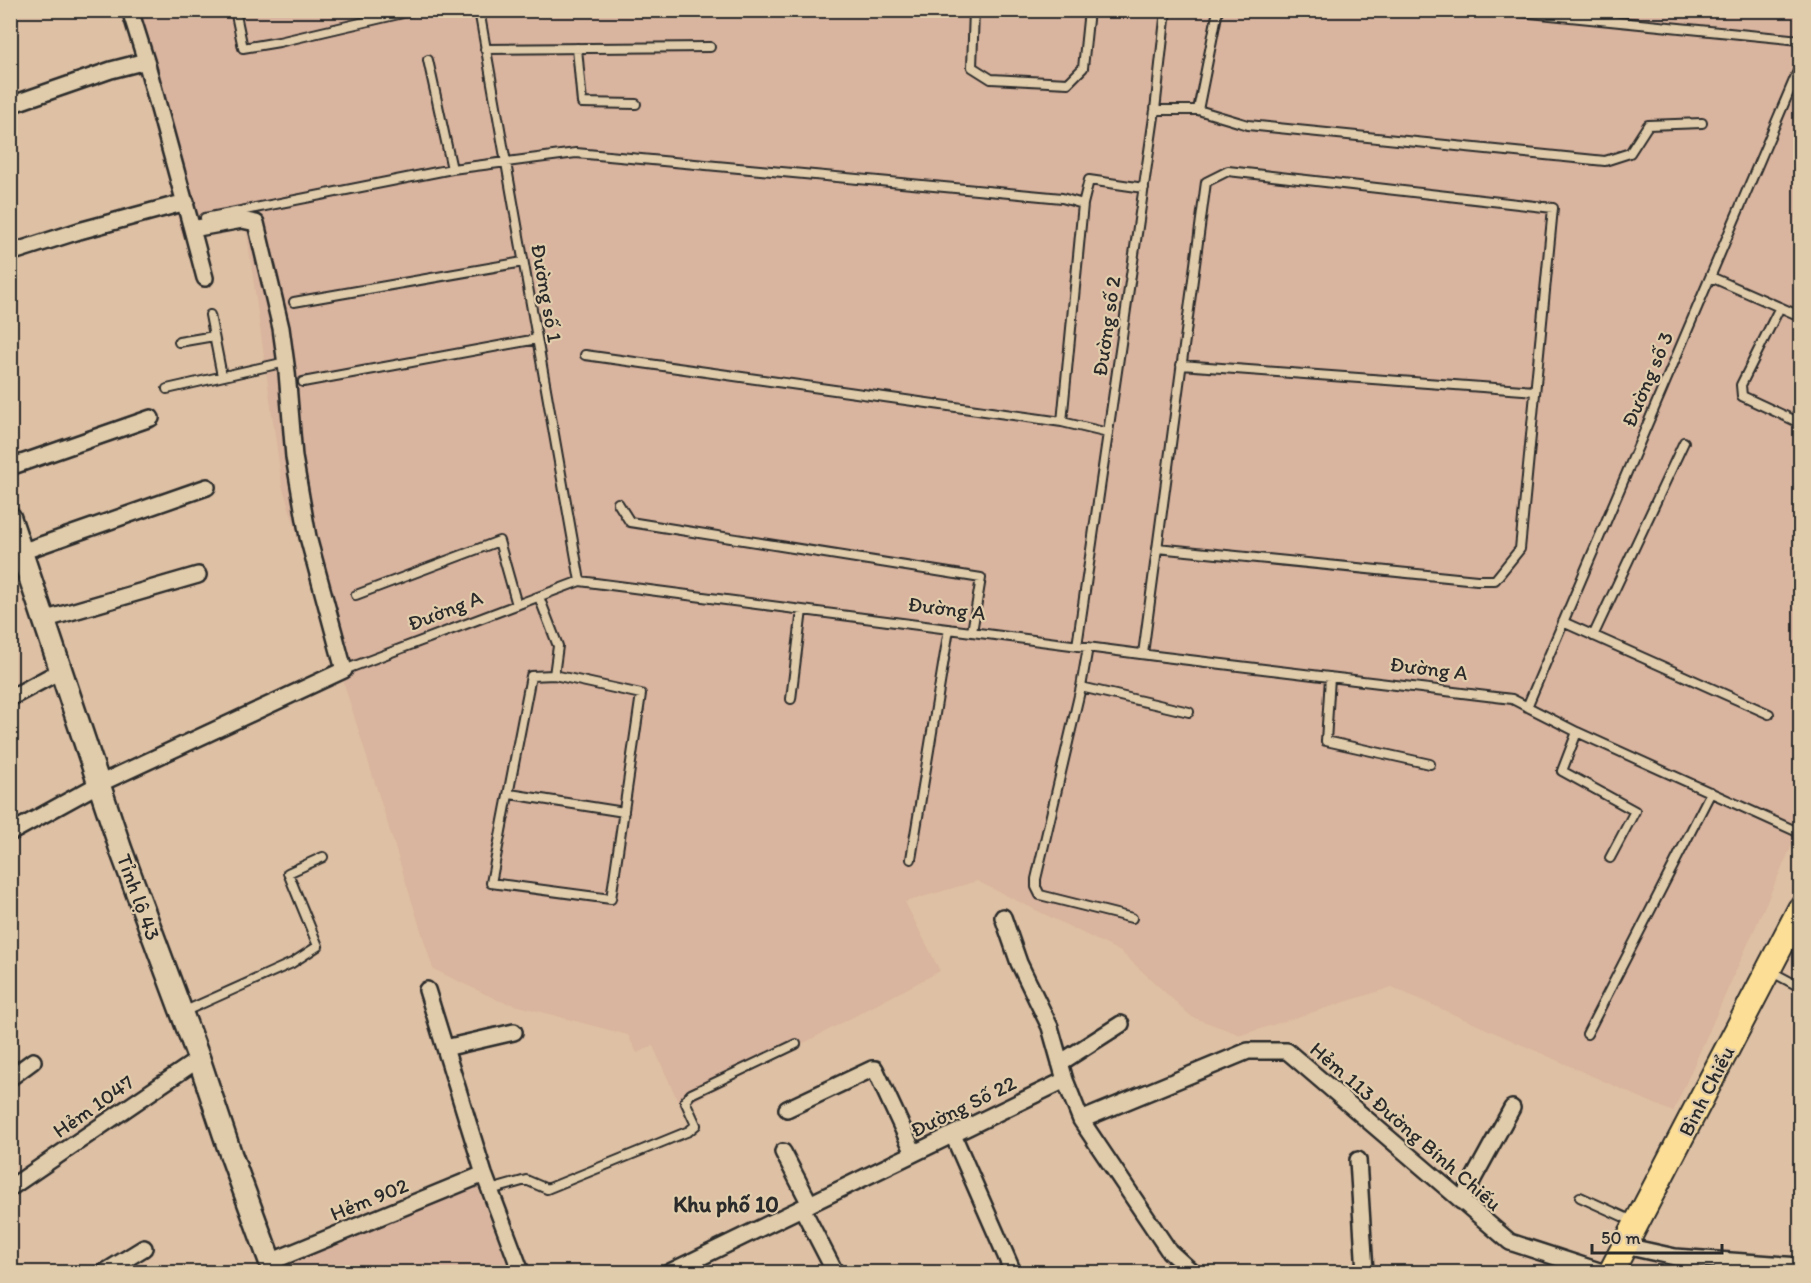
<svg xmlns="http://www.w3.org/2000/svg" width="1811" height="1283" viewBox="0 0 1811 1283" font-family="Itim,sans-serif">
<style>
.built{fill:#d9b49e}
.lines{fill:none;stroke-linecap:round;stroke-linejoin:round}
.lane-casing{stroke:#2b2b2b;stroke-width:12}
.street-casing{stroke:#2b2b2b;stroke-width:20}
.secondary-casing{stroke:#2b2b2b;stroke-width:26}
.primary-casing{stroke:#2b2b2b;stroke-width:28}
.lane{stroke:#e0ccab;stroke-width:8}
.street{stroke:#e0ccab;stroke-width:15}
.secondary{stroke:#e0ccab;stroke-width:21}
.primary{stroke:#fcde96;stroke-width:24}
.labels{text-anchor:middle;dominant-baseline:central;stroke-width:4.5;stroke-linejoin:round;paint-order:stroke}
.street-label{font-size:21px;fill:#2b2b2b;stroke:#e0ccab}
.neighbourhood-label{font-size:22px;font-weight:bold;fill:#2b2b2b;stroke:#e0ccab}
</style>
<rect width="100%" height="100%" fill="#dec0a4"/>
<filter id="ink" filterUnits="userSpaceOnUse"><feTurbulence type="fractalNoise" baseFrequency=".0167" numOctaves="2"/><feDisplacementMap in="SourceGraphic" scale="12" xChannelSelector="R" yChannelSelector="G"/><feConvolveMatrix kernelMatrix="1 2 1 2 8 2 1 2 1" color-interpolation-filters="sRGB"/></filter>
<g filter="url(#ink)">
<path class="built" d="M127 11H1800V827L1673 1112 1392 987 1241 1035 1192 1017 1121 952 977 881 905 902 940 971 681 1108 653 1046 637 1053 628 1035 500 1001 433 969 282 485 244 213 182 237Z
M477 1186 510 1272H294L289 1258Z"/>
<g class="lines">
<g class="lane-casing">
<path id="lane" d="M235 10 243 48 279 42 416 10
M479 10 580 581
M974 10 972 67 991 79 1068 83 1083 68 1089 10
M1499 10 1800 40
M577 48 582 103 636 104
M485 49 710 47
M428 60 452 169
M1155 110H1198L1218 10
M1198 110 1248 125 1605 161 1630 153 1648 125 1702 123
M1083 204 1089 180 1144 188
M205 218 452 169 576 153 1062 198 1083 204 1062 422 585 355
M1711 277 1800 316
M294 302 523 262
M1780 307 1741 385 1742 396 1800 423
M210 315 222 376
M179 342 214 336
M1181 365 1535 391
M303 382 537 339
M167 389 286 362
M1062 422 1108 433
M618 503 630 522 981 578 972 632
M356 595 499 541 517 605
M539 597 558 646 554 675 641 694 611 899 491 883 531 676 554 675
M1563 622 1769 714
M1593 636 1684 442
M1077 646 1155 110 1166 10
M1088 647 1081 687 1189 712
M1143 654 1206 182 1228 171 1553 208 1520 549 1495 580H1477L1157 548
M344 670 580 581 1156 656 1512 699 1577 732 1800 833
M1330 677 1326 741 1430 764
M1081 687 1036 879V887L1040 895 1132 918
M791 699 802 610
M1527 707 1800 66
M1577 732 1562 771 1635 811 1610 858
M510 794 624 812
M911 859 949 629
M1770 971 1800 987
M183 1012 292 963 318 946 288 873 323 857
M1587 1034 1711 792
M490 1190 526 1180 547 1189 689 1131 696 1125 685 1101 691 1094 796 1044
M1580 1197 1633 1221"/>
</g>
<g class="street-casing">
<path id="street" d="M10 105 111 70 146 61
M192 229 205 278
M10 253 79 231 186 202
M10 467 151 418
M21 552 207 487
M43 620 198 575
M10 698 60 671
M10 833 99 784 344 670 308 537 294 457 287 372 281 328 256 223 242 220 192 229 146 61 130 10
M1003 917 1019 963 1050 1027 1065 1080
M427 990 484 1174 521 1272
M445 1048 514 1032
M1060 1063 1121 1024
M10 1078 33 1061
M787 1109 872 1069H875L914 1153
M1081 1120 1248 1051H1287L1510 1242 1602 1272
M953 1135 1013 1272
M783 1152 810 1204
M1358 1160 1365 1272
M10 1188 199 1059
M1461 1201 1512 1108
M802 1208 835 1272
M1625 1246 1675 1257 1800 1266
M270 1262 484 1174
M105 1272 144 1248
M670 1272 1065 1080 1081 1120 1169 1251 1192 1272"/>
</g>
<g class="secondary-casing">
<path id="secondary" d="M10 518 121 850 199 1059 231 1155 274 1272"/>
</g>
<g class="primary-casing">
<path id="primary" d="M1611 1272 1800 909"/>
</g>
<use href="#lane" class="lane"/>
<use href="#street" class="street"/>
<use href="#secondary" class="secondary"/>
<use href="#primary" class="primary"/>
</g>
</g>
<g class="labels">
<g class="street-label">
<text transform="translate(547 293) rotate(80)">Đường số 1</text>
<text transform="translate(1106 326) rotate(-82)">Đường số 2</text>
<text transform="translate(1647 379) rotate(-67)">Đường số 3</text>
<text transform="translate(947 608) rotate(7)">Đường A</text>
<text transform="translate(445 610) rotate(-21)">Đường A</text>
<text transform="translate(1429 668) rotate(7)">Đường A</text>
<text transform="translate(139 897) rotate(70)">Tỉnh lộ 43</text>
<text transform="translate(1706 1091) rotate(-63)">Bình Chiểu</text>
<text transform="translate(93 1106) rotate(-35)">Hẻm 1047</text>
<text transform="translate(963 1106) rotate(-26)">Đường Số 22</text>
<text transform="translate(1406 1126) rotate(41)">Hẻm 113 Đường Bính Chiếu</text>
<text transform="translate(369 1199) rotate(-22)">Hẻm 902</text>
</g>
<g class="neighbourhood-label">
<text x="726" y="1204">Khu phố 10</text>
</g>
</g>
<rect width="1811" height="1283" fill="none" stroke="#e0ccab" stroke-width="36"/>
<rect x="18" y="18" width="1775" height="1247" fill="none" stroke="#2b2b2b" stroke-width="2" filter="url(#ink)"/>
<path d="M1592 1244v9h130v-9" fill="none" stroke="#2b2b2b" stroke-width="3"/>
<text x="1601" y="1244" font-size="18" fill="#2b2b2b" stroke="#e0ccab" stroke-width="4.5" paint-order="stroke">50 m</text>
</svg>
